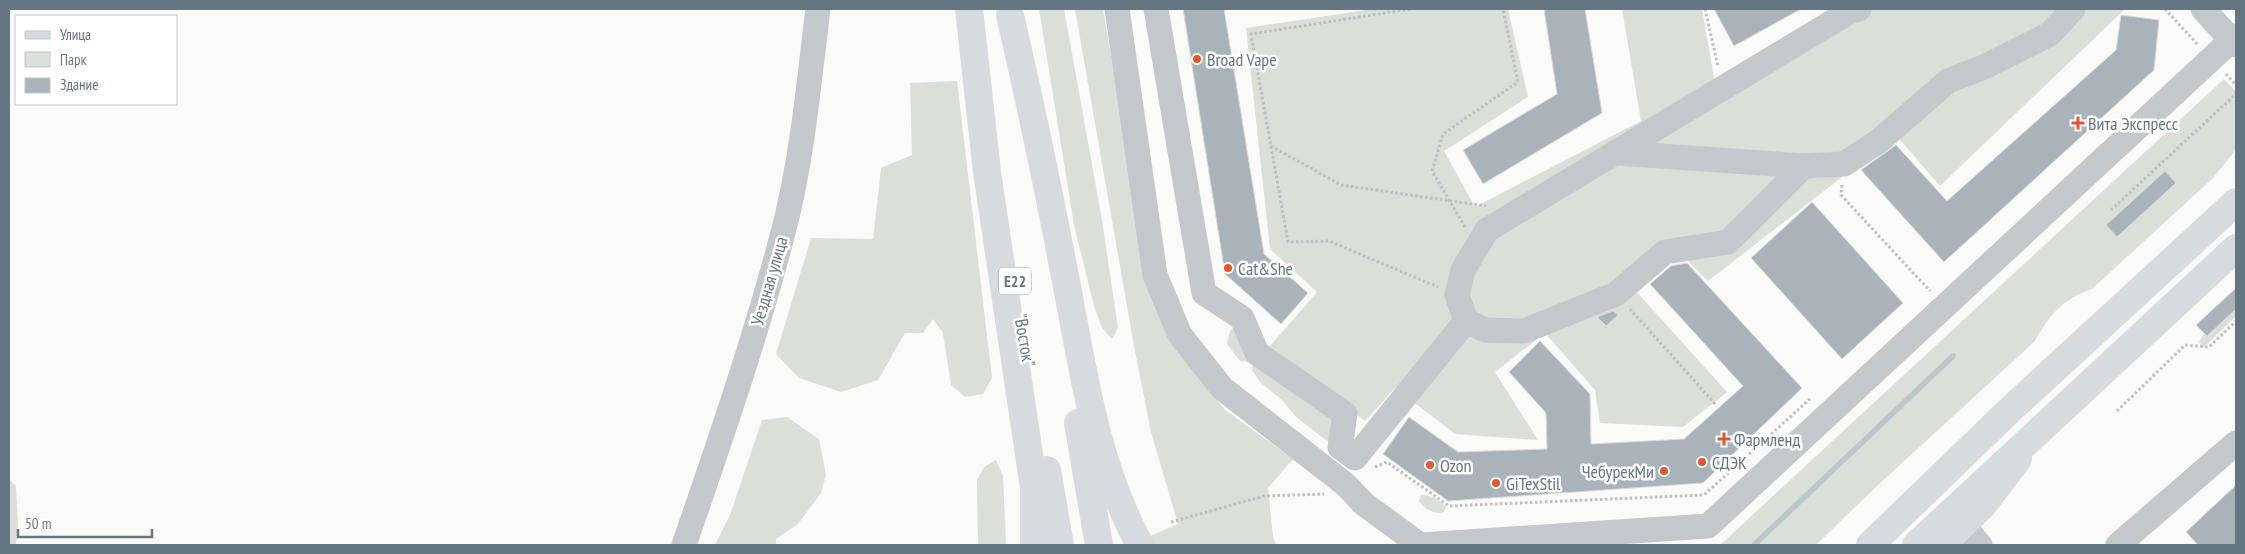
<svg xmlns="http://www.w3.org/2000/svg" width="2245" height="554" viewBox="0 0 2245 554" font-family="'PT Sans Narrow',sans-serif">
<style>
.green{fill:#dadfd7}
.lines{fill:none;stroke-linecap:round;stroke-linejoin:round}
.stream{stroke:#bbc7cb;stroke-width:5.5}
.building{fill:#aab3b9;stroke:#dcdcda}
.path{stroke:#bbbfc2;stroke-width:3;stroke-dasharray:2.5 2.5;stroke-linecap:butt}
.minor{stroke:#c3c8cc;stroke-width:25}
.major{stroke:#d6dbdf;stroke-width:28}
.highway{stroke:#d6dbdf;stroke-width:28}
.poi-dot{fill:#e4572e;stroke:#fff;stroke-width:2}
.labels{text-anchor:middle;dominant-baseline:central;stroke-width:5;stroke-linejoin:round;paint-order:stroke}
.shield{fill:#fff;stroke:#939fa8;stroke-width:1}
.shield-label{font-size:16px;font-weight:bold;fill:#657683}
.poi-label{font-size:18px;fill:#657683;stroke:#fff;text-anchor:start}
.street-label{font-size:18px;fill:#657683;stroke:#fff}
</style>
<rect width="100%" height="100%" fill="#fafaf8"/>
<path class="green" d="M1039 9H1064L1102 220 1118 328 1112 339 1102 328 1094 306 1074 225Z
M1075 9H1103L1149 282 1180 351 1225 410 1293 459 1268 488 1273 537 1276 545H1153L1148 537 1178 524 1151 432 1134 346Z
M1372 9H1508L1528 97 1444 151 1475 207 1641 121 1622 9H1702L1715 83 1841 9H2125L1940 186 1896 135 1708 281 1679 252 1634 289 1727 392 1683 427 1600 423 1595 390 1545 333 1495 372 1538 440 1455 434 1395 388 1365 421 1270 346 1317 292 1270 249 1246 28Z
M2224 79 2236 92V147L2234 152 2213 178 2092 289C2062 299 2050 315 2035 341L1878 485 1816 545H1720Z
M957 81 992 378 983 394 965 397 951 385 943 333 933 319 923 333H905L878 380 841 392 799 378 776 354 811 238 873 239 881 168 912 155 910 83Z
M2236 294V316L2203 348 2199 342 2218 311Z
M1234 328 1250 358 1248 362 1240 361 1227 344 1230 331Z
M1253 363 1336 413 1335 447 1296 417 1282 400 1260 382 1252 370Z
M787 417 819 439 826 475 821 493 798 524 776 539V545H715L730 515 762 420Z
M996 460 1003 476 1006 545H978L977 480 984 467Z
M9 479 16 486 18 525 16 545H9Z
M1421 495C1430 494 1440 500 1446 507L1444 512C1435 515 1424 509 1419 501Z"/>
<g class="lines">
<path class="stream" d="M1754 545 1953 356"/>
</g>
<path class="building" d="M1183 9H1224L1264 254 1308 293 1281 324 1225 274Z
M1544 9H1585L1602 113 1483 184 1463 150 1557 94Z
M1714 9H1801L1734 46Z
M2121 15 2159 20 2154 70 1944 262 1861 170 1896 145 1947 201 2116 50Z
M2165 171 2176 183 2117 237 2106 225Z
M1812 202 1903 303 1842 359 1751 258Z
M1687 263 1802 388 1703 483 1448 501 1383 454 1409 417 1458 452 1547 449 1546 413 1509 372 1540 341 1590 394 1591 444 1684 439 1743 386 1650 284 1671 266Z
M2236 288V309L2207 336 2196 325Z
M1613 311 1618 315 1606 326 1597 317Z
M2236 485V545H2198L2186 532Z"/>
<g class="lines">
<path class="path" d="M1410 9 1251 34 1288 242 1329 241 1438 287
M1705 9 1718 66
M2165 9 2198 45
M2226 74 2236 85
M1271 146 1341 185 1486 206
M1842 185 1841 195 1930 291
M2111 210 2236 94
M1465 227 1432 171 1443 134 1518 82 1503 9
M1630 309 1717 406
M2117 411 2185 345 2209 347 2236 321
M1375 467 1387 462 1449 506 1704 495 1811 398
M1171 522 1264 496 1324 494"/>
<path class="minor" d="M1117 9 1155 275 1180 335 1222 388 1346 485 1364 504 1420 545
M1156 9 1204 293 1242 318 1257 353 1345 414 1340 447 1355 458 1466 321
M1859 9 1849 12 1487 230 1463 270 1457 295 1466 321 1485 330 1524 331 1616 294 1665 252 1728 242 1804 166 1844 164 1879 141 1948 81 1984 67 2050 34 2073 9
M2203 9 2236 45
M1617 153 1804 166
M1943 530C1963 518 1967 531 1980 545
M684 545C721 438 758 331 786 221 803 152 809 80 818 9
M1422 545 1708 526 2236 36
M2118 545 2236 443"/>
<path class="major" d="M1941 545 1983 505 2018 459"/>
<path class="highway" d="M969 9 987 172 1034 488V545
M1010 15C1029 98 1047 182 1063 266 1082 361 1093 459 1140 545
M1078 423 1099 545
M1047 470 1060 545
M1870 545 2012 408 2236 202
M1916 545 2236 248"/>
</g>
<g class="poi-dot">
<circle cx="1197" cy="59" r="5"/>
<path d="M2075.5 115.5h5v5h5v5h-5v5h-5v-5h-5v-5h5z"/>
<circle cx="1228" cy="268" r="5"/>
<path d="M1721.5 431.5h5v5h5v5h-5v5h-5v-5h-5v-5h5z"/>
<circle cx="1702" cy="462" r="5"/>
<circle cx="1430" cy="465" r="5"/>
<circle cx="1664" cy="471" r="5"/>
<circle cx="1496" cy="483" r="5"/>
</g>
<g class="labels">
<rect class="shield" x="999" y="267.5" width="32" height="27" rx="4"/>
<g class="shield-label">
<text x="1015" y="281">E22</text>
</g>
<g class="poi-label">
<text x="1207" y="59">Broad Vape</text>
<text x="2088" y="123">Вита Экспресс</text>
<text x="1238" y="268">Cat&amp;She</text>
<text x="1734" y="439">Фармленд</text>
<text x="1712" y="462">СДЭК</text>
<text x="1440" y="465">Ozon</text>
<text x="1654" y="471" text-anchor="end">ЧебурекМи</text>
<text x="1506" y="483">GiTexStil</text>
</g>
<g class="street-label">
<text transform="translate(769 281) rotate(-74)">Уездная улица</text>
<text transform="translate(1025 340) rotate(80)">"Восток"</text>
</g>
</g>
<rect width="2245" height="554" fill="none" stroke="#657683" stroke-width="20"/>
<rect x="15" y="15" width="162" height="90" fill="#ffffff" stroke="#c1c8cd"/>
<rect x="25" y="31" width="25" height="8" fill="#d6dbdf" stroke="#c1c8cd"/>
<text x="60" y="40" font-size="15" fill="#657683">Улица</text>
<rect x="25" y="52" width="25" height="15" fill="#dadfd7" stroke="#c1c8cd"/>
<text x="60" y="65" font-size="15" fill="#657683">Парк</text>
<rect x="25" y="78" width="25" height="15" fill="#aab3b9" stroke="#c1c8cd"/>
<text x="60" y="90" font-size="15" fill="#657683">Здание</text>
<path d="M18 529v8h134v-8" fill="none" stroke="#657683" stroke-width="2.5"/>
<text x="25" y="529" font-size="15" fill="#657683" stroke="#ffffff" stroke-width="4" paint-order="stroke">50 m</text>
</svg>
